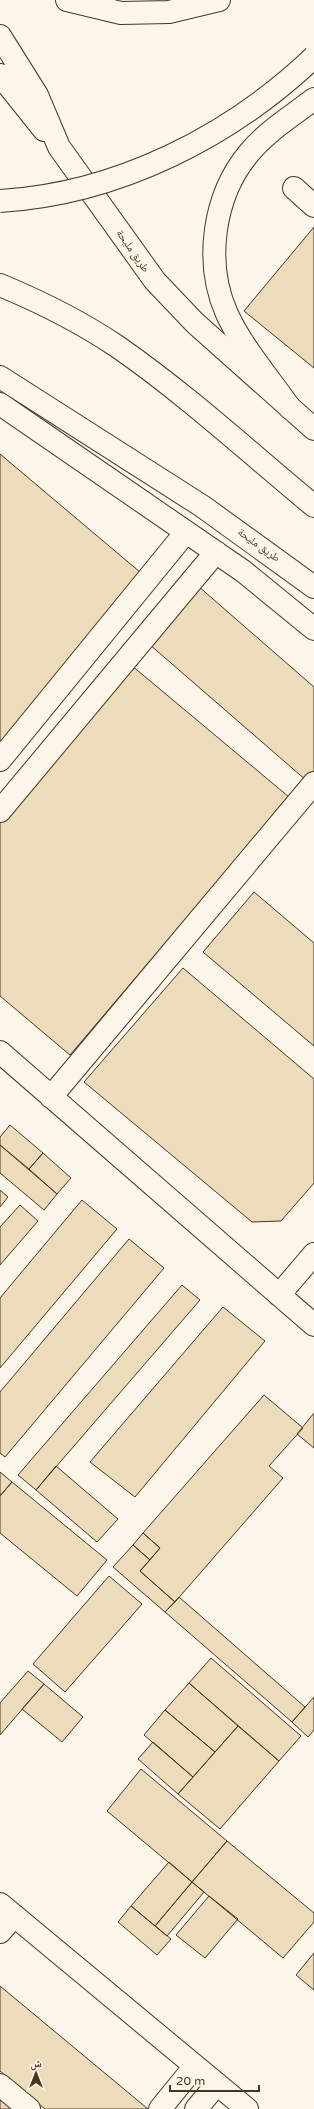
<svg xmlns="http://www.w3.org/2000/svg" width="314" height="2109" viewBox="0 0 314 2109" font-family="'Varela Round','Noto Naskh Arabic',sans-serif">
<style>
.building{fill:#ecdcbc;stroke:#4a3520}
.lines{fill:none;stroke-linecap:round;stroke-linejoin:round}
.minor-casing{stroke:#4a3520;stroke-width:24}
.major-casing{stroke:#4a3520;stroke-width:24}
.highway-casing{stroke:#4a3520;stroke-width:24}
.minor{stroke:#fbf6e9;stroke-width:22}
.major{stroke:#fbf6e9;stroke-width:22}
.highway{stroke:#fbf6e9;stroke-width:22}
.highway-bridge-casing{stroke:#4a3520;stroke-width:24;stroke-linecap:butt}
.highway-bridge{stroke:#fbf6e9;stroke-width:22}
.labels{text-anchor:middle;dominant-baseline:central;stroke-width:3;stroke-linejoin:round;paint-order:stroke}
.street-label{font-size:11px;fill:#4a3520;stroke:#fbf6e9}
</style>
<rect width="100%" height="100%" fill="#fbf6e9"/>
<path class="building" d="M314 227V368L244 311Z
M0 454 147 578 0 752Z
M198 586 314 687V772L307 781 149 644Z
M131 665 289 797 70 1055 0 996V820Z
M254 892 314 943V1046L203 952Z
M183 968 314 1079V1183L281 1221 252 1222 84 1082Z
M10 1125 43 1153 29 1169 0 1145V1137Z
M0 1145 57 1194 44 1210 0 1173Z
M43 1153 71 1178 57 1194 29 1169Z
M0 1190 8 1197 0 1207Z
M82 1200 117 1229 0 1368V1298Z
M20 1205 38 1221 0 1265V1227Z
M129 1239 164 1268 5 1457 0 1453V1392Z
M182 1285 200 1300 36 1490 18 1475Z
M223 1307 265 1341 135 1497 90 1462Z
M264 1395 303 1428 269 1466 283 1478 175 1602 140 1571 160 1548 143 1533Z
M314 1413V1448L297 1434Z
M56 1466 118 1519 97 1542 36 1490Z
M0 1472 12 1482 0 1496Z
M12 1482 107 1560 77 1596 0 1533V1496Z
M143 1533 160 1548 150 1560 133 1545Z
M133 1545 150 1560 140 1571 175 1602 165 1612 113 1567Z
M109 1576 142 1604 65 1692 33 1664Z
M179 1597 305 1707 292 1722 165 1612Z
M211 1658 301 1736 279 1761 189 1683Z
M28 1671 44 1684 0 1735V1703Z
M189 1683 238 1726 215 1752 165 1710Z
M44 1684 83 1717 62 1742 22 1709Z
M314 1697V1730L308 1737 292 1722Z
M165 1710 215 1752 193 1777 144 1735Z
M238 1726 279 1761 220 1829 178 1794Z
M153 1742 193 1777 178 1794 138 1759Z
M141 1769 227 1841 192 1882 107 1811Z
M227 1841 314 1913V1922L283 1958 192 1882Z
M169 1862 192 1882 155 1926 131 1906Z
M192 1882 204 1892 167 1936 155 1926Z
M209 1896 238 1919 205 1958 176 1935Z
M131 1906 171 1939 157 1955 118 1922Z
M314 1953V1990L296 1975Z
M0 1986 148 2109H45L0 2071Z
M0 2093 19 2109H0Z"/>
<g class="lines">
<g class="minor-casing">
<path id="minor" d="M294 188 314 206
M0 404 243 571 314 629
M0 760 186 532
M0 811 216 552
M0 1052 314 1325
M51 1097 314 783
M279 1295 314 1254
M0 1904 247 2109
M0 1932 14 1916
M0 2085 29 2109
M160 2109 195 2066
M196 2109 217 2084"/>
</g>
<g class="major-casing">
<path id="major" d="M0 36 37 95 59 147 155 281 195 323 314 429
M0 75 44 130
M0 377 202 506 314 587"/>
</g>
<g class="highway-casing">
<path id="highway" d="M67 0 121 13 169 12 219 0
M0 285C41 302 81 322 118 347 187 395 250 453 314 506
M290 408C270 379 242 347 227 314 204 263 213 196 249 153 267 131 292 116 314 99"/>
</g>
<use href="#minor" class="minor"/>
<use href="#major" class="major"/>
<use href="#highway" class="highway"/>
<g class="highway-bridge-casing">
<path id="highway-bridge" d="M0 201C117 194 230 137 314 57"/>
</g>
<use href="#highway-bridge" class="highway-bridge"/>
</g>
<g class="labels">
<g class="street-label">
<text transform="translate(133 251) rotate(55)">طريق مليحة</text>
<text transform="translate(259 545) rotate(36)">طريق مليحة</text>
</g>
</g>
<g transform="translate(36 2073)" stroke="#fbf6e9" stroke-width="3" paint-order="stroke">
<path d="M0-3L7 15L0 10L-7 15Z" fill="#4a3520"/>
<text y="-6" font-size="11" font-weight="bold" text-anchor="middle" fill="#4a3520">ش</text>
</g>
<path d="M170 2085v6h89v-6" fill="none" stroke="#4a3520" stroke-width="2"/>
<text x="176" y="2085" font-size="12" fill="#4a3520" stroke="#fbf6e9" stroke-width="3" paint-order="stroke">20 m</text>
</svg>
